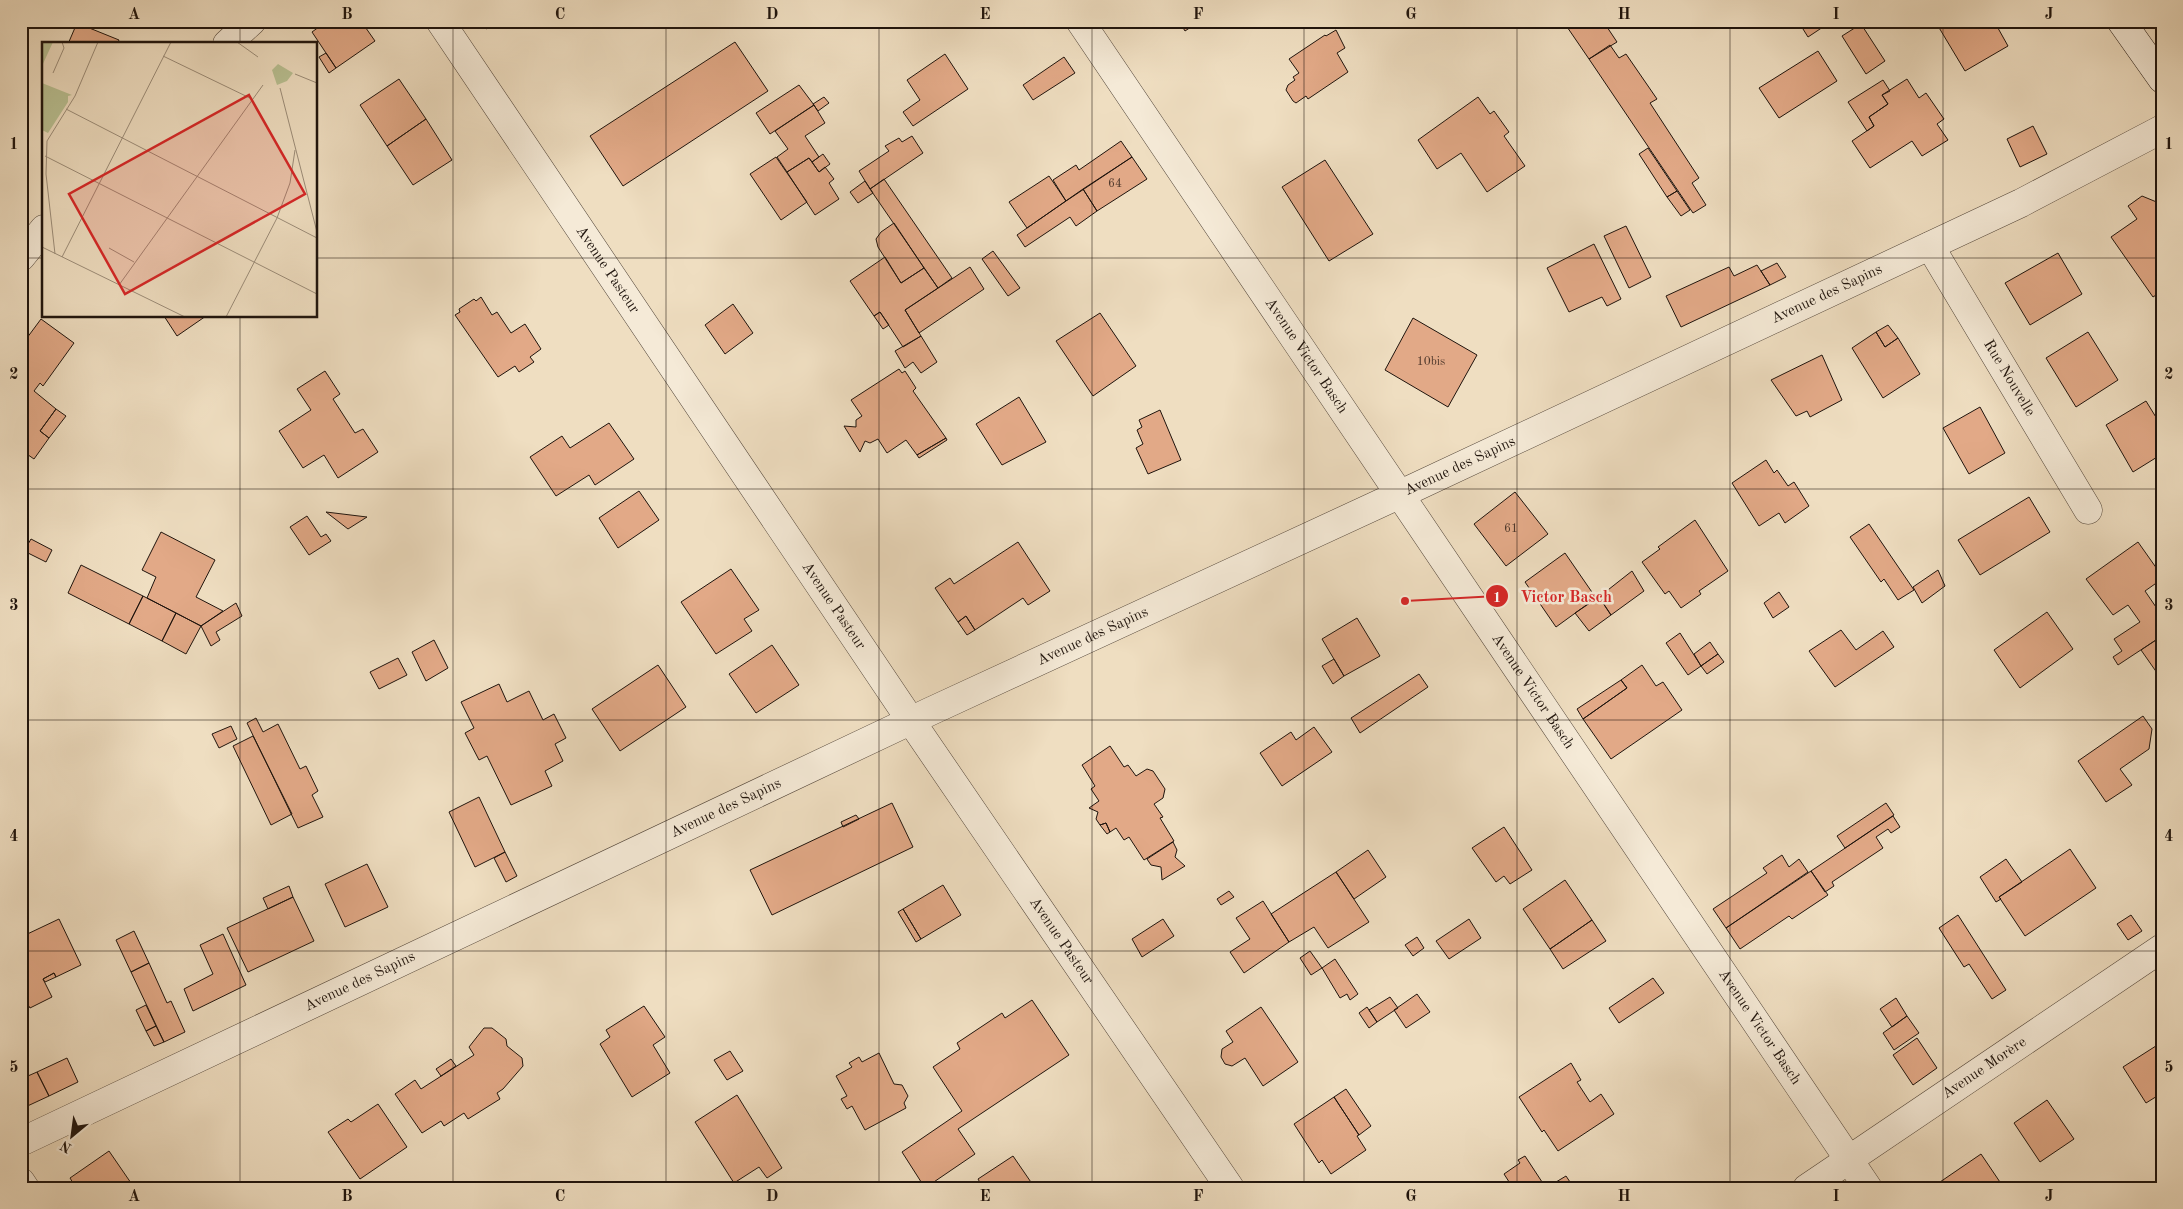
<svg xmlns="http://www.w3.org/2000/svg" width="2183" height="1209" viewBox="0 0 2183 1209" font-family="'Old Standard TT',serif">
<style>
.building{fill:#e2a987;stroke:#1f140d}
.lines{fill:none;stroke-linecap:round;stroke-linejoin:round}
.street-casing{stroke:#53463a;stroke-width:29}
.secondary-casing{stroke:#1f140d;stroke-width:29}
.street{stroke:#f5ead7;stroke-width:28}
.secondary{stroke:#f5ead7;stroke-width:28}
.grid{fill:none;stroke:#1f140d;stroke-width:1;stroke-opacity:0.55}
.labels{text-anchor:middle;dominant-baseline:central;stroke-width:5;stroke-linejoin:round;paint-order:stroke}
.number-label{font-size:12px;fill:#50392c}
.street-label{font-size:15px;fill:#1f140d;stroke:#f5ead7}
.inset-road{fill:none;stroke:#9c8d79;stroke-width:1}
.view{fill:#d62828;fill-opacity:0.15;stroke:#d62828;stroke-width:2.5}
.inset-edge{fill:none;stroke:#1f140d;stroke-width:2.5}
.leader{fill:none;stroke:#d62828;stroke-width:2}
.callout-dot{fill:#d62828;stroke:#f5ead7;stroke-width:2}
.mark-label{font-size:15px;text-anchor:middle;font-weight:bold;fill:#fff}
.callout-label{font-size:16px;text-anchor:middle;font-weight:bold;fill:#d62828;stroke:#f5ead7;stroke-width:5;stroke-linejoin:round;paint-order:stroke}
.neatline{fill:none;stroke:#1f140d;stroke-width:2}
.grid-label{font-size:16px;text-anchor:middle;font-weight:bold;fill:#1f140d}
</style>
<rect width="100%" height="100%" fill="#efdec1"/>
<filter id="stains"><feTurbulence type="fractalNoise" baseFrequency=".004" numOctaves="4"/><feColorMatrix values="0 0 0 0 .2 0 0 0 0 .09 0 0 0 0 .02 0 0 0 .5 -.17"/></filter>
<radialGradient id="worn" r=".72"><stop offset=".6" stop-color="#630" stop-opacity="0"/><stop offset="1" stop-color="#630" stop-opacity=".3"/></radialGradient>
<path class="building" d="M96 21H112L111 25Z
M327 21H361L375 41 336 68 312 32Z
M481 21H498L486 29Z
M1179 21H1200L1185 31Z
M1235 21H1250L1240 28Z
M1563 21H1603L1617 42 1589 59Z
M1798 21H1832L1808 37Z
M1935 21H1994L2008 46 1965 71Z
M2151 21H2162V36Z
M77 23 119 40 117 44H68Z
M1861 24 1885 61 1866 74 1842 36Z
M1336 30 1345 48 1337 53 1348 72 1308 99 1306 96 1296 103 1293 101 1286 90 1288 85 1295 80 1293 77 1299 73 1289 59 1325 35 1326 36Z
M735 42 768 91 623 186 590 136Z
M1610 45 1619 58 1626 54 1657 99 1650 103 1699 178 1692 183 1706 205 1693 213 1589 59Z
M1818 51 1837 81 1779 118 1759 88Z
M326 53 336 68 329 73 319 57Z
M945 54 968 89 913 126 903 112 920 100 907 80Z
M1064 57 1075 73 1033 100 1023 85Z
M399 79 426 119 387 146 360 105Z
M1907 79 1919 98 1926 93 1944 119 1937 124 1948 140 1922 156 1912 141 1870 168 1852 141 1874 126 1869 117 1888 104 1882 95Z
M1883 80 1890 91 1882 95 1888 104 1869 117 1874 126 1867 131 1848 102Z
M799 85 814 105 770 134 756 113Z
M824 97 829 103 818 111 813 104Z
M1478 97 1490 114 1494 111 1509 132 1504 136 1525 166 1487 192 1461 153 1437 169 1418 140Z
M814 105 825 123 805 136 819 157 812 162 809 158 787 172 777 157 788 149 775 131Z
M426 119 452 160 413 185 387 146Z
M2033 126 2047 154 2020 167 2007 139Z
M912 136 923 153 870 189 859 171 889 151 885 146 899 138 902 142Z
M1121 141 1132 157 1066 201 1053 180 1076 165 1079 170Z
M1648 148 1677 191 1667 197 1639 154Z
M823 154 830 164 819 172 812 162Z
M776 157 807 202 781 220 750 174Z
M1132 157 1147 179 1097 211 1083 189Z
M809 158 819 172 825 167 834 179 829 183 839 199 815 215 787 172Z
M1325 160 1373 234 1329 261 1282 187Z
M1049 176 1066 201 1027 228 1009 202Z
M884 179 952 278 938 288 870 189Z
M865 181 873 193 858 203 850 192Z
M1083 189 1097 211 1076 226 1070 217 1025 247 1017 235Z
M1677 191 1690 210 1681 216 1667 197Z
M2142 196 2159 203 2162 207V226L2157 229 2162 235V291L2153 297 2111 237 2137 219 2128 206Z
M894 223 924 268 901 283 878 247 876 239 881 232Z
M1626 226 1651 277 1629 288 1604 236Z
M1594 244 1621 299 1607 306 1602 297 1569 312 1547 268Z
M993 251 1020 288 1008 296 982 259Z
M2058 253 2082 294 2030 325 2005 283Z
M885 257 901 283 924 268 938 288 905 310 921 336 903 347 880 312 874 316 850 281Z
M1777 263 1786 277 1770 285 1761 271Z
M1757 265 1770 285 1681 327 1666 296 1729 267 1734 276Z
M970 267 984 289 919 333 905 310Z
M481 297 492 315 497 312 511 333 525 324 541 349 530 357 534 362 519 372 515 366 498 377 455 315 460 312 459 309 474 299 476 301Z
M733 304 753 333 725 354 705 325Z
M880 312 889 325 883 329 874 316Z
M1100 313 1136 366 1093 396 1056 341Z
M164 316H206L177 336Z
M1413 318 1477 355 1448 407 1385 370Z
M41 319 74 343 43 386 40 383 34 391 56 409 40 431 49 438 34 459 21 450V346Z
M1888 325 1898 338 1885 347 1876 332Z
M1876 332 1885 347 1898 338 1920 374 1883 398 1852 348Z
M2088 332 2118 380 2076 407 2046 358Z
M921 336 937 362 921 373 913 362 905 368 895 351Z
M1822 355 1842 400 1810 417 1807 411 1796 416 1771 380Z
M899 369 902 373 905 371 916 388 913 391 946 438 917 455 906 440 887 453 878 439 870 443 865 441 860 452 844 426 856 427V420L862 416 851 400Z
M325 371 340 394 333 399 355 433 363 429 378 452 338 478 324 455 303 468 279 431 311 410 297 389Z
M1019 397 1046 442 1002 465 976 424Z
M2146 401 2162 427V454L2133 472 2106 425Z
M1980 407 2005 453 1969 474 1943 428Z
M56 409 66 416 49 438 40 431Z
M1160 410 1181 460 1148 474 1136 448 1143 444 1137 430 1142 427 1139 420Z
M609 423 634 459 595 485 589 475 556 496 530 457 562 436 570 448Z
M946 438 947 440 919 458 917 455Z
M1766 460 1774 473 1777 470 1788 486 1794 482 1809 506 1785 523 1779 513 1759 526 1732 483Z
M639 491 659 520 618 548 599 518Z
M1515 492 1548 534 1506 566 1474 524Z
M2029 497 2050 532 1980 575 1958 540Z
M326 512 367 517 348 529Z
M307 516 321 537 326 534 331 541 309 555 290 527Z
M1695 520 1728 571 1699 591 1701 594 1681 608 1669 591 1665 594 1642 562 1660 549 1658 547Z
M1869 524 1914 590 1898 600 1884 579 1881 582 1850 537Z
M161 532 215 560 196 597 223 611 201 626 147 598 156 577 142 570Z
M31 539 52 550 46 562 24 551Z
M1018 542 1050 591 1028 605 1023 598 975 630 966 616 958 622 935 588 950 578 954 584Z
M2138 542 2162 576V579L2145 591 2158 610 2162 607V636L2118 665 2113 657 2122 651 2114 639 2140 622 2128 605 2113 615 2086 579Z
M1565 553 1596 598 1556 627 1525 582Z
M81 565 143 596 129 624 68 593Z
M731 569 759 610 744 619 752 631 716 654 681 602Z
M1938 570 1945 586 1922 603 1913 587Z
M1632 571 1644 591 1611 615 1599 597Z
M1779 592 1789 607 1773 618 1764 603Z
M143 596 176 613 162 641 129 624Z
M1599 597 1611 615 1589 631 1575 613Z
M236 603 242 616 216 632 220 640 211 646 201 626Z
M2047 612 2073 649 2020 688 1994 650Z
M176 613 201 626 186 654 162 641Z
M966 616 975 630 967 635 958 622Z
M1357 618 1380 656 1344 676 1322 639Z
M1841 630 1856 650 1883 631 1894 647 1835 687 1809 651Z
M1680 633 1701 666 1688 675 1666 643Z
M2162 636V680L2141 650Z
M434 640 448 668 426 681 412 652Z
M1710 642 1718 654 1701 666 1694 654Z
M772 645 799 685 756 713 729 674Z
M1718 654 1724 662 1707 674 1701 666Z
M398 658 407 675 379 689 370 672Z
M1334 659 1344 676 1333 684 1322 666Z
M658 665 686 707 620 751 592 709Z
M1642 665 1656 686 1663 682 1682 710 1611 759 1583 719 1627 688 1621 680Z
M1419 674 1428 687 1360 733 1351 718Z
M1621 680 1627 688 1583 719 1577 709Z
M499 684 507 702 529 691 543 720 554 714 566 738 555 744 563 761 545 771 552 786 511 805 487 756 479 760 465 733 474 728 461 702Z
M2143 716 2152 729 2149 749 2120 769 2132 785 2106 802 2078 761Z
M256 718 263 732 278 724 300 769 306 766 318 791 312 795 323 817 298 828 247 723Z
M231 726 237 739 219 748 212 734Z
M1314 727 1332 752 1282 786 1260 753 1291 732 1296 740Z
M253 736 292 814 271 825 233 746Z
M21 737 28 739 26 746 21 744Z
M1110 746 1124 767 1128 765 1136 776 1147 769 1153 771 1165 789 1163 798 1154 804 1163 817 1160 818 1174 841 1144 860 1129 837 1124 840 1116 828 1110 832 1106 823 1100 825 1096 819 1098 812 1089 808 1099 801 1091 789 1095 786 1082 765Z
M479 797 505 852 475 867 449 812Z
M892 803 913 847 772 915 750 870Z
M1886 803 1894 815 1845 848 1837 836Z
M856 815 859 819 843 827 841 822Z
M1893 816 1900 827 1891 833 1888 829 1876 837 1883 848 1832 882 1834 886 1825 892 1811 871Z
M1106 823 1110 832 1107 834 1100 825Z
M1504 827 1532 870 1510 884 1504 876 1496 882 1472 848Z
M1173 842 1177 850 1175 857 1185 866 1162 880 1161 867 1151 865 1147 859Z
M2070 849 2096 888 2025 936 1999 897Z
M1368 850 1386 877 1354 899 1336 872Z
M505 852 517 876 506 882 494 858Z
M1782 855 1789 867 1799 859 1808 872 1726 928 1713 909 1767 873 1763 868Z
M2006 859 2022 882 1999 897 2001 899 1996 902 1980 877Z
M367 864 388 907 345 927 325 884Z
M1811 871 1828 895 1792 919 1789 916 1740 949 1726 928Z
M1336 872 1369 922 1328 948 1314 927 1289 942 1271 914Z
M1565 880 1592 920 1550 949 1523 909Z
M943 885 961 915 921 939 903 909Z
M289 886 293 897 268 909 263 898Z
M1229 891 1234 897 1221 905 1217 899Z
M293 897 314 941 248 972 227 928Z
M1263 901 1289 942 1244 973 1230 952 1250 939 1236 918Z
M903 909 921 939 916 942 898 912Z
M1958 915 2006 990 1992 999 1969 964 1964 967 1939 928Z
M2131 915 2142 931 2128 940 2117 924Z
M59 919 81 965 56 977 54 973 43 979 52 997 30 1008 21 993V937Z
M1163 919 1174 936 1142 957 1132 939Z
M1469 919 1481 938 1449 959 1436 941Z
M1592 920 1606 941 1563 969 1550 949Z
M134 931 149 963 131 972 116 940Z
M223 934 246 985 193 1011 184 989 213 974 200 945Z
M1417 937 1424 948 1413 956 1405 945Z
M1310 951 1322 968 1311 975 1300 958Z
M1335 959 1358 994 1350 1000 1347 994 1340 998 1322 968Z
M149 963 167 1003 171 1001 185 1032 164 1042 131 972Z
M54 973 56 977 45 982 43 979Z
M1653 978 1664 993 1619 1023 1609 1008Z
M1417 994 1430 1012 1406 1028 1394 1010Z
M1390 997 1398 1008 1377 1022 1369 1010Z
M1896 998 1907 1016 1892 1027 1880 1009Z
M1032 1000 1069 1055 958 1129 975 1154 925 1188 902 1152 962 1111 933 1067 960 1049 957 1043 1002 1013 1005 1018Z
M146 1005 156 1026 146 1031 136 1010Z
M644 1006 665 1037 653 1045 670 1073 632 1097 600 1044 610 1037 606 1030Z
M1261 1007 1298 1062 1263 1086 1245 1058 1232 1066 1225 1064 1221 1057 1222 1049 1233 1042 1226 1031Z
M1367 1007 1377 1022 1369 1028 1359 1013Z
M1907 1016 1919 1033 1894 1050 1883 1033Z
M156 1026 164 1042 154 1046 146 1031Z
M484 1028H492L506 1039 507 1046 522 1058 523 1066 503 1089 497 1093 500 1099 468 1119 464 1113 444 1126 441 1121 422 1133 395 1094 415 1080 421 1089 474 1055 469 1047Z
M1917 1038 1937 1068 1913 1085 1893 1055Z
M2159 1044 2162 1050V1093L2146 1103 2123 1067Z
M730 1051 743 1071 727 1080 714 1060Z
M879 1053 894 1084 902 1085 908 1096 904 1103 906 1108 865 1130 852 1106 847 1109 841 1099 847 1096 836 1076 852 1067 849 1063 859 1057 862 1062Z
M67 1058 78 1082 49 1096 37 1072Z
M451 1059 456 1066 441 1076 436 1069Z
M1571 1063 1581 1080 1577 1082 1590 1102 1601 1094 1614 1114 1558 1151 1544 1130 1542 1132 1519 1097Z
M37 1072 49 1096 21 1109V1079Z
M1346 1089 1371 1126 1359 1135 1334 1097Z
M737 1095 782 1168 767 1178 759 1167 734 1183 695 1122Z
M1334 1097 1359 1135 1357 1136 1366 1150 1331 1174 1322 1160 1319 1163 1294 1124Z
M2047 1100 2074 1139 2040 1162 2014 1123Z
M378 1104 407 1147 360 1179 328 1132 348 1119 351 1122Z
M109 1151 131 1183 124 1188H76L70 1178Z
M1981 1154 2004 1188H1944L1940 1182Z
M1013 1156 1035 1188H983L978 1179Z
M1525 1156 1546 1188H1513L1504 1174 1520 1163 1518 1160Z
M1566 1176 1574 1188H1546Z"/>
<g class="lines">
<g class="street-casing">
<g id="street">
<path id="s1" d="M440 21 911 721 1230 1188"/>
<path id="s2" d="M1080 21 1868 1188"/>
<path d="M227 44 252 21"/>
<path id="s3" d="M1930 246 2088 510"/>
<path d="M21 257 44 229"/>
<path id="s4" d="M21 1142 929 712 1405 492 2021 203 2162 129"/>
<path d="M21 1182 25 1188"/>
<path id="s5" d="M1807 1188 2162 948"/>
</g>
</g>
<g class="secondary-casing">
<path id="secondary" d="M2121 21 2162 79"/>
</g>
<use href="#street" class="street"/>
<use href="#secondary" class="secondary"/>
</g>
<path class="grid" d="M240 21V44M453 21V1188M666 21V1188M879 21V1188M1092 21V1188M1304 21V1188M1517 21V1188M1730 21V1188M1943 21V1188M21 258H44M316 258H2162M240 316V1188M21 489H2162M21 720H2162M21 951H2162"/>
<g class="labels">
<g class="number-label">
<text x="1115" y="184">64</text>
<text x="1431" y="362">10bis</text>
<text x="1511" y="529">61</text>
</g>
<g class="street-label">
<text stroke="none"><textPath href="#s1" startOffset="300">Avenue Pasteur</textPath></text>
<text stroke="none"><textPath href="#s4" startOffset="1995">Avenue des Sapins</textPath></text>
<text stroke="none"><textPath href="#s2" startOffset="404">Avenue Victor Basch</textPath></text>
<text stroke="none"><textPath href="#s3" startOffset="154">Rue Nouvelle</textPath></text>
<text stroke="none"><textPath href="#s4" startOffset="1590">Avenue des Sapins</textPath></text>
<text stroke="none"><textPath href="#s1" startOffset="705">Avenue Pasteur</textPath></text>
<text stroke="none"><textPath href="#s4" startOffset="1185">Avenue des Sapins</textPath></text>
<text stroke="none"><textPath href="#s2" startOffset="809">Avenue Victor Basch</textPath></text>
<text stroke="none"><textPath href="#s4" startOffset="780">Avenue des Sapins</textPath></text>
<text stroke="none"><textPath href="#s1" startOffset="1110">Avenue Pasteur</textPath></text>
<text stroke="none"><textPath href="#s4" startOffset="375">Avenue des Sapins</textPath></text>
<text stroke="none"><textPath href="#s2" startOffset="1214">Avenue Victor Basch</textPath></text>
<text stroke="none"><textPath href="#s5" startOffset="214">Avenue Morère</textPath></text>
</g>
</g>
<g transform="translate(42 42)">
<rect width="275" height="275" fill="#efdec1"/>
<path d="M0 0H11L0 24ZM236 22 251 31 245 39 235 43 230 28ZM0 41 30 53 26 54V60L6 91 0 88Z" fill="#b9c193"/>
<path class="inset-road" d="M195 0 216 15M121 14 210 57M11 31 22 6 20 0M253 32 275 41M238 46 275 190M24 67 275 196M3 114 275 252M0 205 143 275M67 206 92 220M13 212 4 132 5 99 33 54 56 0M20 215 129 0M77 243 221 43M184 275 235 176 248 141 253 108"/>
<path class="view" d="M207 53 263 152 83 252 27 152Z"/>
<rect width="275" height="275" class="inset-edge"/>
</g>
<path class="leader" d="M1405 601L1497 596"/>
<g class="callout-dot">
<circle cx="1405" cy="601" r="5"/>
<circle cx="1497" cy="596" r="12"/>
</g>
<g class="mark-label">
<text x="1497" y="602">1</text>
</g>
<g class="callout-label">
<text x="1566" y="602">Victor Basch</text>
</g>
<rect width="2183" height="1209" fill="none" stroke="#efdec1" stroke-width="55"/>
<g transform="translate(72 1136) rotate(209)" stroke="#f5ead7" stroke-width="4" paint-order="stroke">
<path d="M0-4L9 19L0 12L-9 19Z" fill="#1f140d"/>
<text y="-8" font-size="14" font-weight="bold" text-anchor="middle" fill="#1f140d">N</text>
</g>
<rect x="28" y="28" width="2128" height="1154" class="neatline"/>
<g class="grid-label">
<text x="134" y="19">A</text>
<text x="347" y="19">B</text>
<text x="560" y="19">C</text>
<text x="772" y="19">D</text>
<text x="985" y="19">E</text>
<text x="1198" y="19">F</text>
<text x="1411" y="19">G</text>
<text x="1624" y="19">H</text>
<text x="1836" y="19">I</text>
<text x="2049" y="19">J</text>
<text x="14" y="149">1</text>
<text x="2169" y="149">1</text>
<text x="14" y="379">2</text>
<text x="2169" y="379">2</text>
<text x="14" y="610">3</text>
<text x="2169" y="610">3</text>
<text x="14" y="841">4</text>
<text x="2169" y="841">4</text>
<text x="14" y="1072">5</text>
<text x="2169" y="1072">5</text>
<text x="134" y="1201">A</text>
<text x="347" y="1201">B</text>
<text x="560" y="1201">C</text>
<text x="772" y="1201">D</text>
<text x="985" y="1201">E</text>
<text x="1198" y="1201">F</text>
<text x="1411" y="1201">G</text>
<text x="1624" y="1201">H</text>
<text x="1836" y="1201">I</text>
<text x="2049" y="1201">J</text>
</g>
<rect width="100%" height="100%" filter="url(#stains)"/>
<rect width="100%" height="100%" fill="url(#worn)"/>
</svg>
